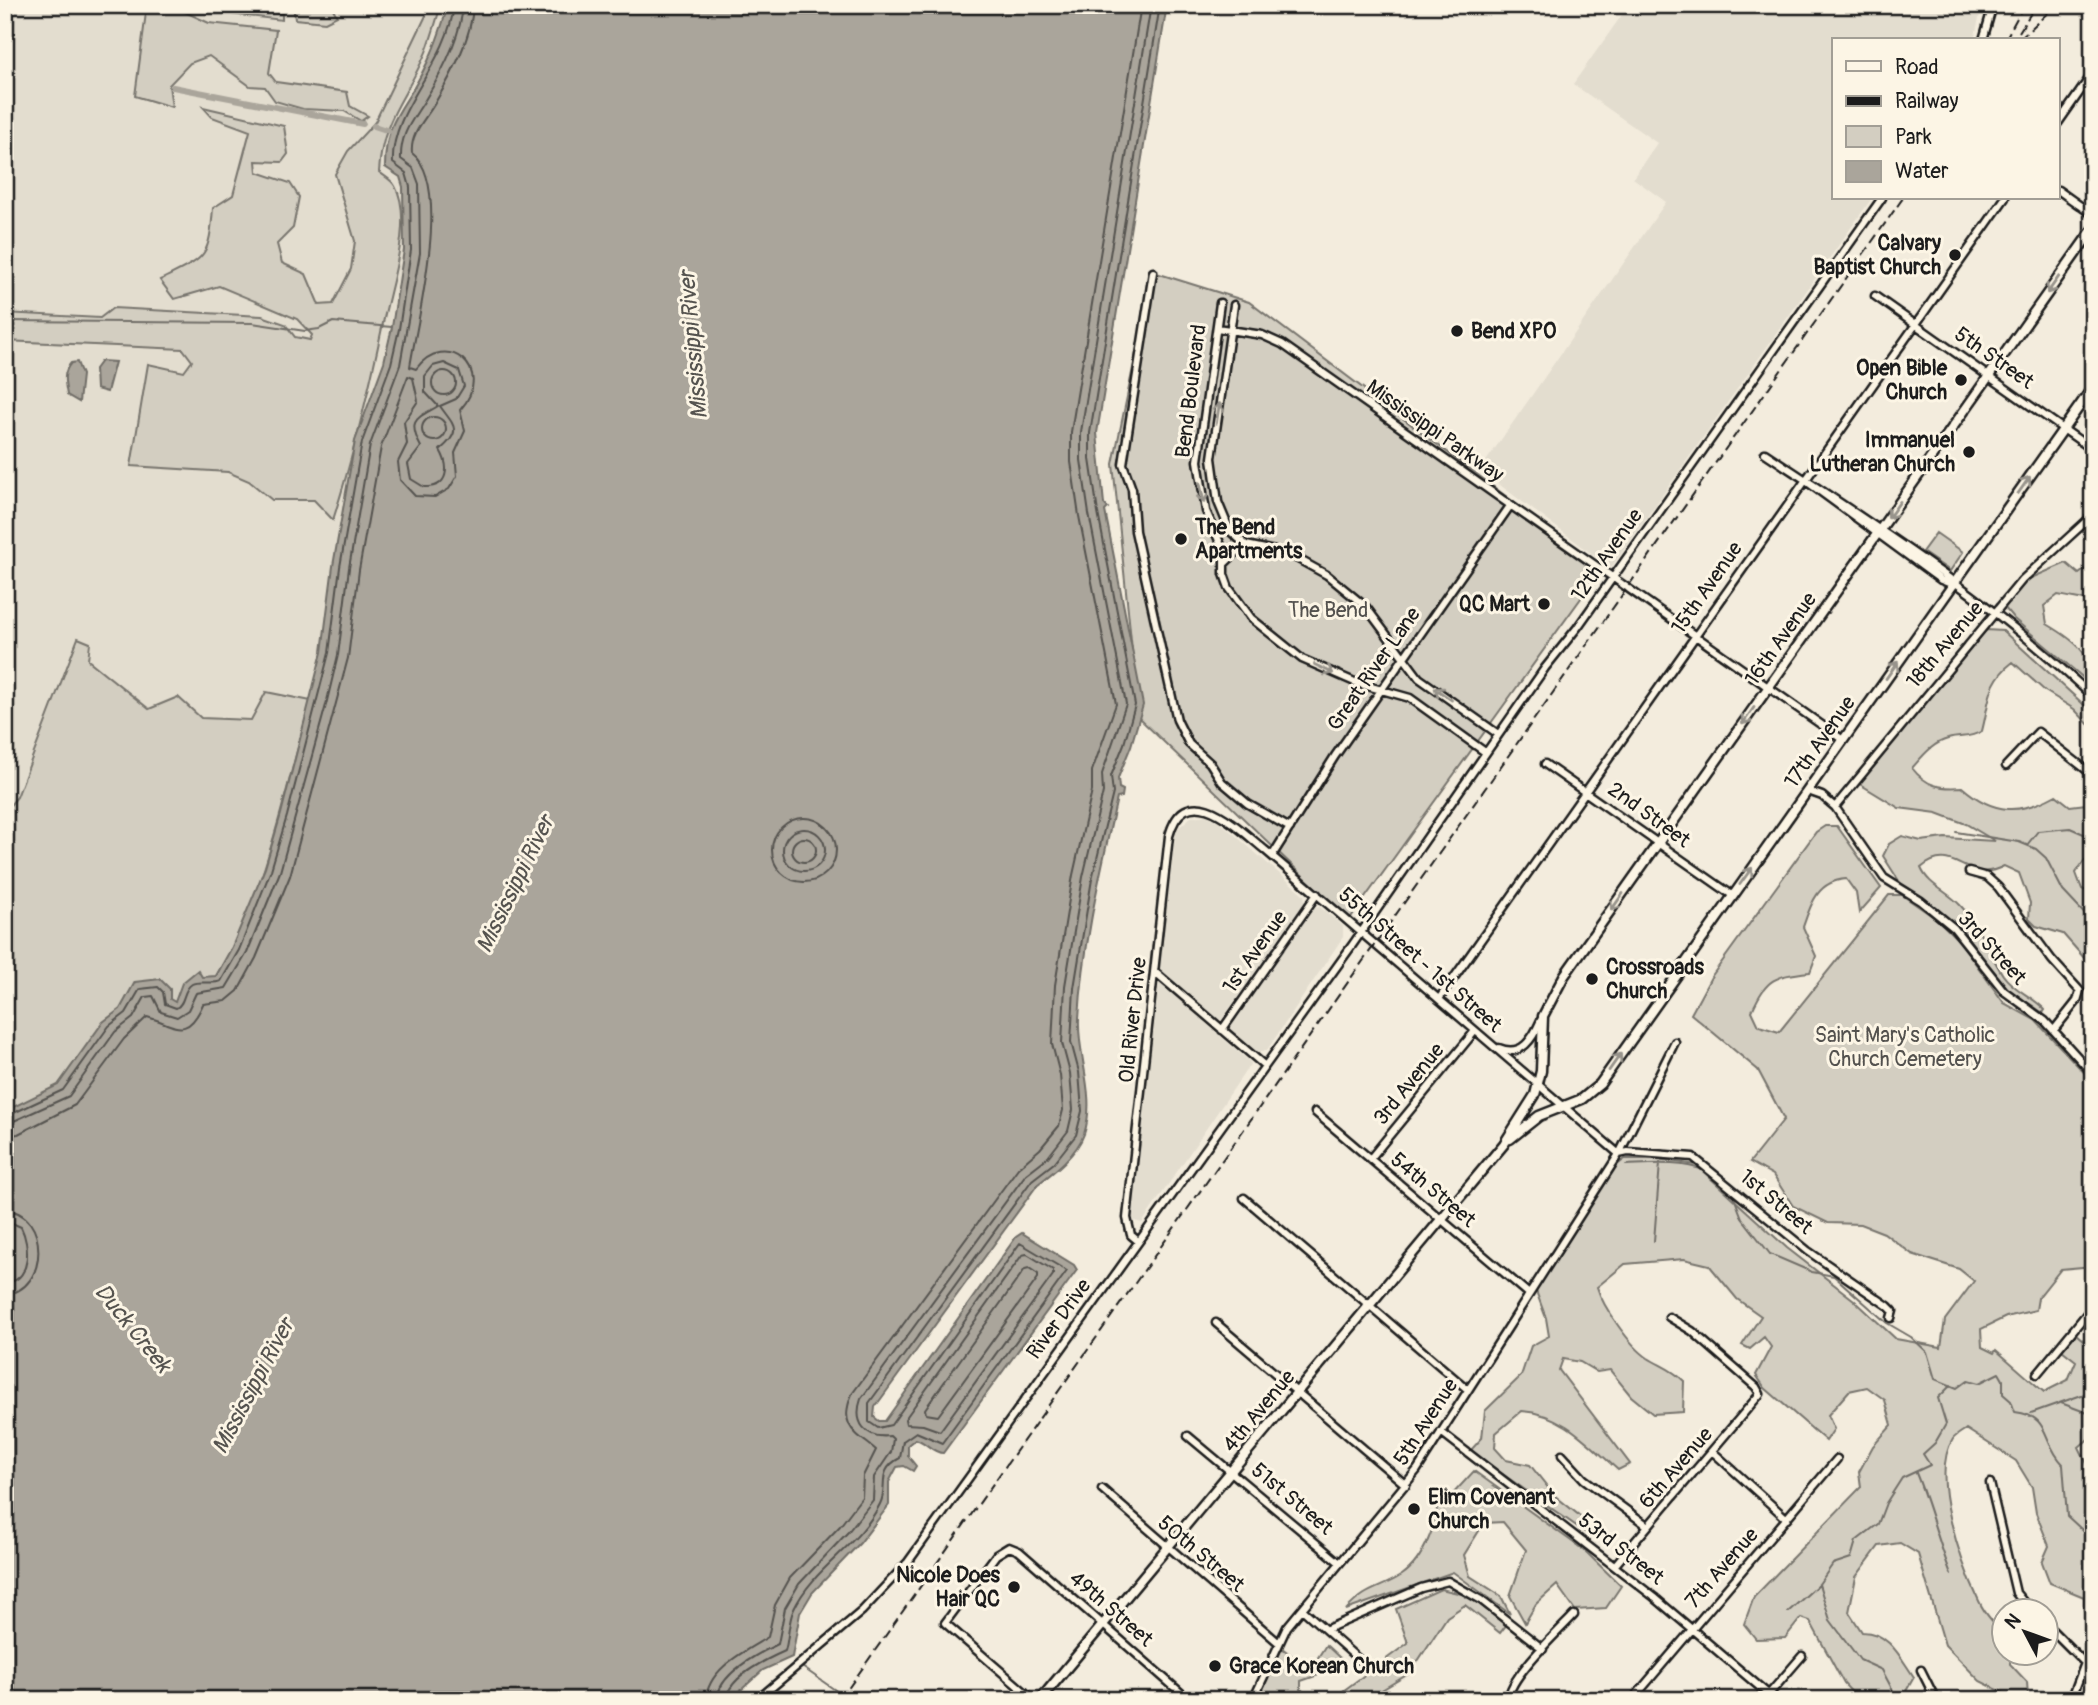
<svg xmlns="http://www.w3.org/2000/svg" width="2098" height="1705" viewBox="0 0 2098 1705" font-family="Pangolin,sans-serif">
<style>
.built{fill:#e3ddcf}
.green{fill:#d3cec1;stroke:#78756e;stroke-width:2}
.water{fill:#aaa59b;stroke:#716e68;stroke-width:2}
.pier{fill:#f3ecdd}
.lines{fill:none;stroke-linecap:round;stroke-linejoin:round}
.shore{stroke:#55534f;stroke-width:2}
.stream{stroke:#716e68;stroke-width:2}
.canal{stroke:#aaa59b;stroke-width:6}
.minor-casing{stroke:#1c1c1c;stroke-width:11}
.major-casing{stroke:#1c1c1c;stroke-width:13}
.minor{stroke:#fcf5e5;stroke-width:6}
.major{stroke:#fcf5e5;stroke-width:8}
.rail{stroke:#1c1c1c;stroke-width:2;stroke-dasharray:10 5;stroke-linecap:butt}
.oneway{stroke:#97938b}
.poi-dot{fill:#1c1c1c;stroke:#fcf5e5;stroke-width:2.5}
.labels{text-anchor:middle;dominant-baseline:central;stroke-width:6;stroke-linejoin:round;paint-order:stroke}
.poi-label{font-size:21px;font-weight:bold;fill:#1c1c1c;stroke:#fcf5e5;text-anchor:end}
.street-label{font-size:21px;fill:#1c1c1c;stroke:#fcf5e5}
.park-label{font-size:21px;fill:#53514e;stroke:#fcf5e5}
.water-label{font-size:23px;font-style:italic;fill:#55534f;stroke:#fcf5e5}
</style>
<rect width="100%" height="100%" fill="#f3ecdd"/>
<filter id="ink" filterUnits="userSpaceOnUse"><feTurbulence type="fractalNoise" baseFrequency=".0143" numOctaves="2"/><feDisplacementMap in="SourceGraphic" scale="14" xChannelSelector="R" yChannelSelector="G"/><feConvolveMatrix kernelMatrix="1 2 1 2 8 2 1 2 1" color-interpolation-filters="sRGB"/></filter>
<g filter="url(#ink)">
<path class="built" d="M5 5H448L425 67 394 115 403 187 404 250 384 362 355 441 333 566 322 652 294 757 5 1111Z
M1629 5H1982L1974 40H1834V198H1872L1611 568 1480 470 1666 202 1633 178 1657 143 1573 84Z
M1206 815 1220 822 1304 895 1305 901 1222 1019 1217 1020 1159 968 1176 830 1191 817Z
M1320 907 1343 926V937L1267 1050 1257 1053 1229 1031V1026L1314 908Z
M1159 982 1251 1063 1142 1223 1131 1220Z"/>
<path class="green" d="M147 5H170L209 23 276 30 269 73 276 82 347 92 350 106 368 116 361 121 344 111 303 109 275 101 265 87 250 86 209 56 190 63 169 85 172 107 135 96Z
M199 5H252L254 11 282 14V20L222 13Z
M293 5H331L337 16 325 22 295 19Z
M431 5H441C436 21 432 37 426 52 406 99 382 118 379 172 384 176 392 180 395 186 414 220 390 287 383 323 369 390 354 454 333 520L314 500H272L249 481 228 472 131 466 148 364 184 372 192 361 183 349 5 341V313L100 318 113 308 262 316 285 324 295 337 310 340 312 335 297 319 219 286 174 299 160 280C205 257 209 261 213 208L233 195 250 131 212 117 203 107 284 126 288 154 282 162 256 161 257 172 290 183 299 197 293 228 277 244 282 263 306 274 319 305 333 304 351 269 355 241 335 174 348 151 375 122Z
M1153 272 1249 302 1602 569 1349 920 1139 718 1113 464Z
M1936 533 1963 552 1950 571 1922 552Z
M2066 563 2079 574 2093 563V605L2084 600 2058 595 2044 606 2047 624C2074 640 2093 653 2093 686L2014 619 2004 607 2022 582Z
M1986 630 2003 631 2093 713V729L2074 709 2045 691 2013 662C1987 682 1990 701 1982 731 1969 739 1961 735 1948 739 1932 743 1922 757 1912 768 1926 786 1940 789 1962 787 1994 815 2020 815 2056 795L2070 806 2086 804 2093 810V858L2084 861 2076 873 2082 889 2093 894V968L2063 934 2036 926 2029 919 2030 903 2019 873 2004 866C1965 887 1955 840 1921 868 1928 885 1947 891 1960 905 1979 925 1988 952 2003 975 2014 991 2033 996 2045 1010L2043 1013 2002 985 1964 932 1924 898 1901 884 1883 856 1889 844 1902 836 1921 841 1945 838 1995 841 1966 824 1937 813 1899 808 1858 783Z
M78 638 90 643 88 660 149 709 178 697 201 718 251 720 266 692 311 701C283 793 268 893 216 976L5 1183V811L17 797Z
M1825 826H1837L1881 888 1859 913 1856 893 1846 879C1818 881 1811 903 1803 927L1816 956 1810 972C1774 976 1767 978 1752 1011L1759 1026 1779 1032 1889 895H1902L1938 920 1960 942 2004 1003 2035 1020 2093 1082V1266L2061 1269 2038 1298 2036 1310 2006 1317 1981 1329 1982 1347 1994 1353 1996 1350 2044 1392 2068 1380 2076 1361 2062 1350 2076 1334 2093 1349V1435L2079 1447 2093 1476V1619L2084 1610V1597L2050 1583 2042 1562 2049 1546 2036 1513 2032 1487 2016 1461 1966 1429C1962 1432 1956 1435 1953 1439 1929 1475 1962 1565 1979 1601 1989 1624 2003 1623 2004 1652L2011 1653 2010 1664 2027 1682 2028 1696 2018 1700 1980 1681 1945 1645 1918 1554 1900 1543 1879 1546 1856 1577 1849 1612 1862 1632C1889 1632 1900 1657 1914 1677L1905 1693 1909 1700H1859L1844 1684 1810 1621 1801 1618 1785 1638 1756 1639 1744 1624 1754 1597 1861 1487 1859 1472 1873 1446 1892 1425 1885 1400 1867 1387 1849 1391 1828 1415 1834 1429 1826 1441 1765 1388 1756 1375 1771 1347 1764 1337 1750 1349 1742 1345 1761 1316 1737 1299 1709 1265 1684 1259 1625 1264 1597 1287C1603 1307 1630 1346 1648 1358 1661 1366 1672 1369 1684 1381L1683 1412 1653 1414 1631 1396 1610 1370 1597 1372 1580 1362 1563 1359 1559 1370 1630 1464 1618 1470C1588 1444 1564 1414 1522 1411L1496 1433 1495 1448 1506 1460 1530 1465 1554 1495 1580 1516 1592 1537 1470 1451 1482 1438 1485 1411 1521 1376 1531 1346 1549 1336 1546 1318 1536 1291 1612 1169 1625 1159H1657L1696 1165 1787 1248 1854 1300 1896 1339 1941 1347 1945 1320 1974 1281 1959 1269 1912 1254 1884 1233 1861 1224 1828 1223 1793 1206 1773 1175 1750 1162 1784 1119 1758 1070 1691 1014 1711 977 1816 832Z
M1474 1471 1585 1551 1621 1586 1606 1608 1575 1610 1557 1585 1536 1604 1525 1623 1510 1596 1526 1550 1503 1522 1484 1523 1464 1555 1470 1576 1501 1596 1510 1614 1453 1572 1346 1610C1368 1586 1379 1590 1402 1575 1423 1561 1439 1521 1437 1497L1451 1496Z
M1441 1589 1466 1595 1507 1624 1500 1633 1465 1605 1447 1617 1410 1673 1365 1700H1257L1282 1648 1304 1665 1317 1659 1326 1645 1340 1658 1321 1674 1301 1681V1689L1312 1700 1332 1699 1408 1643 1396 1609Z"/>
<path class="water" d="M448 5H1167L1097 433 1104 504 1108 508 1105 511 1143 705 1131 746 1118 778 1119 788 1123 790 1122 797 1117 798C1101 870 1083 944 1079 1019 1077 1057 1097 1095 1084 1134 1077 1154 1054 1172 1038 1184L875 1407 874 1417 879 1421H885L1016 1237 1022 1233 1074 1265 1077 1270 943 1453C932 1453 926 1441 915 1439L908 1445V1456L916 1466 913 1471 904 1466 897 1467 889 1482V1505L860 1543 812 1593 800 1613 792 1657 763 1670 730 1700H5V1275L12 1252 5 1228V1111L58 1085 103 1022 120 1009 135 982 160 979 170 989V999L175 1002 182 983 198 970 202 977 216 976 232 947 265 868 281 814 322 652 333 566 355 441 384 362 392 327 404 250 403 187 400 177 385 167C385 117 406 108 425 67 435 48 442 26 448 5Z
M101 361 115 362 107 392 96 389 95 369Z
M77 362 82 375 79 402 67 395C65 383 62 373 71 363Z"/>
<path class="pier" d="M5 1227 11 1239 12 1264 5 1281 8 1251Z"/>
<g class="lines">
<path class="shore" d="M444 363 459 370 464 386 456 399 440 406C453 425 464 430 440 450 450 467 449 488 424 487L411 479 408 464 421 447C406 419 418 418 438 406L425 392V376L433 366Z
M432 383a12 12 0 1 1 24 0a12 12 0 1 1-24 0Z
M422 429a12 12 0 1 1 24 0a12 12 0 1 1-24 0Z
M772 850a32 32 0 1 1 64 0a32 32 0 1 1-64 0Z
M783 850a21 21 0 1 1 42 0a21 21 0 1 1-42 0Z
M792 850a12 12 0 1 1 24 0a12 12 0 1 1-24 0Z
M5 1117 63 1090 109 1026 126 1013 140 989 158 987 163 992 165 1004 176 1008C186 1003 182 990 192 984 199 980 212 985 221 981L239 950 271 870 287 816 329 653 340 567 362 442 391 364 399 329 411 250 410 187 406 173 393 163C390 109 448 64 454 5
M5 1125 69 1096 115 1032 133 1018 145 997 153 996 161 1012 177 1017 188 1010 196 993 226 988 247 953 280 872 326 705 338 655 349 568 370 445 400 365 420 253 419 184 413 168 401 159C400 134 412 121 425 100 441 74 461 36 463 5
M5 1136 18 1134 75 1105 124 1039 147 1017C173 1023 186 1043 203 1004L226 1001 238 991 256 958 290 876 348 658 359 570 381 447 408 376 413 378 418 401 404 422 407 444 398 462 400 480 415 496 435 497 449 489 457 476 455 453 465 431 460 410C497 369 445 329 416 369L410 367C417 320 453 185 412 153 410 133 426 119 435 103 451 76 472 38 473 5
M5 1210C50 1211 49 1292 5 1294
M5 1220 21 1227C30 1245 32 1281 5 1283
M1027 1254 1053 1270V1275L940 1431 923 1425 906 1424 905 1419 1022 1255Z
M1029 1268 1038 1274V1278L938 1416 926 1414 925 1409 1025 1269Z
M706 1700C707 1669 745 1651 768 1637L775 1605 790 1578 840 1526 862 1497 863 1476 876 1450C856 1433 838 1427 852 1394L1018 1168 1040 1149 1059 1126 1063 1110 1060 1075 1052 1044 1055 985 1073 875 1092 791V771L1116 704 1079 516 1071 462V432L1141 5
M717 1700C718 1674 757 1654 778 1644L785 1608 799 1584 848 1532 873 1500 874 1477 891 1452 893 1439 890 1436C865 1439 853 1422 861 1399L1026 1174 1048 1157 1068 1131 1073 1110 1070 1073 1062 1043 1065 986 1083 877 1103 792 1102 774 1126 704 1089 514 1081 460V432L1151 5
M726 1700C728 1677 767 1659 785 1651 789 1638 788 1621 794 1609 813 1568 860 1545 880 1504 889 1487 875 1471 900 1458L903 1441 916 1432 942 1443 1067 1271 1020 1243 891 1425 878 1428 869 1422V1403L1032 1180 1054 1163 1076 1135 1082 1111 1079 1072 1071 1042 1074 988 1092 879 1113 793 1111 776 1124 744 1135 705 1098 513 1090 459V433L1160 5"/>
<path class="stream" d="M5 321 252 323 305 331 319 329 333 322 392 327
M1956 832 2019 842 2036 849 2046 858 2063 891 2093 923
M2027 845 2038 831 2070 828 2093 838
M1626 1165C1653 1164 1680 1161 1706 1171
M1732 1192 1742 1218 1770 1254 1812 1272 1834 1276 1887 1323 1911 1337 1927 1352 1935 1379 1957 1388 1968 1380 1979 1383 1999 1373 2003 1380V1394L2011 1401 2015 1412C2052 1416 2041 1442 2063 1464L2067 1516 2093 1540
M1654 1241 1660 1163
M2061 1403 2093 1415
M2031 1413 2093 1391
M1916 1473C1930 1507 1938 1541 1951 1574
M1819 1584 1830 1620 1860 1660 1882 1670 1898 1700
M1788 1612 1819 1584 1833 1564 1851 1558 1856 1541 1878 1524 1886 1503 1902 1478 1930 1465 1923 1454 1935 1443 1946 1424 1938 1398 1951 1385
M802 1667 838 1692
M847 1699 848 1700"/>
<path class="canal" d="M173 87 363 124
M374 126 389 131"/>
<g class="minor-casing">
<path id="minor" d="M1983 40 1993 5
M2058 123 2093 73
M2058 190 2093 215
M1153 272 1123 464 1132 489 1135 531 1177 720 1189 744 1210 763 1222 782 1248 804 1290 828
M1875 296 2093 450
M1220 303 1198 461 1206 511 1224 552V574L1229 588 1251 618 1302 659 1357 683 1410 698 1485 752
M1234 305 1212 458 1218 502 1230 531 1246 545 1289 554 1327 575 1366 607 1419 678 1498 734
M1217 328 1262 335 1282 344 1843 740
M1765 453C1878 528 1994 602 2093 697
M1806 481 1941 580 1951 584
M1225 563 1245 544
M1545 764 1732 895
M2006 766 2038 732 2093 775
M1808 791 1822 796 1835 807 1884 878 1921 901 1954 928 2004 991 2045 1021 2093 1074
M1835 807 2022 580 2093 515
M1272 856 1335 756 1510 506
M1969 872 1987 877 1998 887 2052 960 2080 991 2077 1001 2054 1030
M1155 972 1265 1066
M1439 999 2005 198
M1222 1030 1317 894
M1499 1048C1522 1058 1533 1038 1541 1020
M1315 1112 1529 1294
M1619 1154 1628 1152 1693 1157 1808 1251 1888 1306 1893 1311 1891 1318
M1370 1159 1475 1031
M1244 1198 1467 1389
M1138 1241 1131 1235 1127 1218 1169 836C1186 774 1239 829 1265 850L1619 1154
M1216 1323 1406 1485
M2037 1374 2093 1306
M1441 1432 1654 1597 1775 1700
M1188 1436 1340 1563
M1713 1452 1787 1519
M1562 1455 1584 1479 1648 1526
M1990 1483 2016 1593 2030 1610
M1102 1489 1279 1643
M1615 1565 1760 1394 1756 1387 1692 1331 1669 1317
M1302 1609 1365 1665
M2046 1624 2085 1663 2071 1700
M1327 1629 1421 1588 1448 1581 1481 1600 1543 1649
M1921 1670 1936 1700
M757 1700 862 1611 908 1562 1353 944 1545 668 1577 628 1882 198
M1034 1700 945 1623 996 1555 1009 1547 1019 1551 1189 1700
M1253 1700 1287 1627 1417 1470 1619 1154 1675 1042
M1509 1700C1506 1680 1559 1631 1574 1615
M1632 1700 1837 1459
M1764 1700 1802 1656"/>
</g>
<g class="major-casing">
<path id="major" d="M1510 1139 1539 1116 1582 1099 1600 1084 2093 387
M1040 1700 1504 1144 1535 1095 1541 1071 1543 1016 1564 976 2093 229"/>
</g>
<use href="#minor" class="minor"/>
<use href="#major" class="major"/>
<path class="rail" d="M2019 32 2036 5
M2005 40 2024 5
M2019 40 2056 5
M840 1700 1903 198"/>
</g>
<defs><path id="oneway-shaft" d="M-6 0H5M1.5-3L5.5 0L1.5 3" fill="none" stroke-width="1.6" stroke-linecap="round" stroke-linejoin="round" transform="scale(1.75)"/></defs>
<g class="oneway">
<use href="#oneway-shaft" transform="translate(2053 285) rotate(125)"/>
<use href="#oneway-shaft" transform="translate(1218 413) rotate(-81)"/>
<use href="#oneway-shaft" transform="translate(2024 485) rotate(-55)"/>
<use href="#oneway-shaft" transform="translate(1202 493) rotate(78)"/>
<use href="#oneway-shaft" transform="translate(1894 510) rotate(125)"/>
<use href="#oneway-shaft" transform="translate(1324 669) rotate(25)"/>
<use href="#oneway-shaft" transform="translate(1892 670) rotate(-55)"/>
<use href="#oneway-shaft" transform="translate(1443 694) rotate(-145)"/>
<use href="#oneway-shaft" transform="translate(1748 716) rotate(125)"/>
<use href="#oneway-shaft" transform="translate(1746 876) rotate(-54)"/>
<use href="#oneway-shaft" transform="translate(1617 902) rotate(125)"/>
<use href="#oneway-shaft" transform="translate(1615 1062) rotate(-55)"/>
</g>
</g>
<g class="poi-dot">
<circle cx="1955" cy="255" r="7"/>
<circle cx="1457" cy="331" r="7"/>
<circle cx="1961" cy="380" r="7"/>
<circle cx="1969" cy="452" r="7"/>
<circle cx="1181" cy="539" r="7"/>
<circle cx="1544" cy="604" r="7"/>
<circle cx="1592" cy="979" r="7"/>
<circle cx="1414" cy="1509" r="7"/>
<circle cx="1014" cy="1587" r="7"/>
<circle cx="1215" cy="1666" r="7"/>
</g>
<g class="labels">
<g class="poi-label">
<text x="1941" y="243">Calvary<tspan x="1941" dy="24">Baptist Church</tspan></text>
<text x="1471" y="331" text-anchor="start">Bend XPO</text>
<text x="1947" y="368">Open Bible<tspan x="1947" dy="24">Church</tspan></text>
<text x="1955" y="440">Immanuel<tspan x="1955" dy="24">Lutheran Church</tspan></text>
<text x="1195" y="527" text-anchor="start">The Bend<tspan x="1195" dy="24">Apartments</tspan></text>
<text x="1530" y="604">QC Mart</text>
<text x="1606" y="967" text-anchor="start">Crossroads<tspan x="1606" dy="24">Church</tspan></text>
<text x="1428" y="1497" text-anchor="start">Elim Covenant<tspan x="1428" dy="24">Church</tspan></text>
<text x="1000" y="1575">Nicole Does<tspan x="1000" dy="24">Hair QC</tspan></text>
<text x="1229" y="1666" text-anchor="start">Grace Korean Church</text>
</g>
<g class="street-label">
<text transform="translate(1994 358) rotate(35)">5th Street</text>
<text transform="translate(1191 391) rotate(-83)">Bend Boulevard</text>
<text transform="translate(1435 431) rotate(35)">Mississippi Parkway</text>
<text transform="translate(1607 555) rotate(-55)">12th Avenue</text>
<text transform="translate(1707 588) rotate(-55)">15th Avenue</text>
<text transform="translate(1781 639) rotate(-55)">16th Avenue</text>
<text transform="translate(1945 645) rotate(-50)">18th Avenue</text>
<text transform="translate(1374 669) rotate(-55)">Great River Lane</text>
<text transform="translate(1820 742) rotate(-55)">17th Avenue</text>
<text transform="translate(1649 815) rotate(36)">2nd Street</text>
<text transform="translate(1992 948) rotate(48)">3rd Street</text>
<text transform="translate(1255 952) rotate(-55)">1st Avenue</text>
<text transform="translate(1420 960) rotate(41)">55th Street - 1st Street</text>
<text transform="translate(1133 1020) rotate(-84)">Old River Drive</text>
<text transform="translate(1409 1084) rotate(-51)">3rd Avenue</text>
<text transform="translate(1433 1190) rotate(40)">54th Street</text>
<text transform="translate(1776 1202) rotate(40)">1st Street</text>
<text transform="translate(1059 1319) rotate(-54)">River Drive</text>
<text transform="translate(1259 1411) rotate(-50)">4th Avenue</text>
<text transform="translate(1426 1422) rotate(-57)">5th Avenue</text>
<text transform="translate(1676 1468) rotate(-49)">6th Avenue</text>
<text transform="translate(1292 1499) rotate(40)">51st Street</text>
<text transform="translate(1621 1549) rotate(38)">53rd Street</text>
<text transform="translate(1201 1554) rotate(40)">50th Street</text>
<text transform="translate(1722 1568) rotate(-49)">7th Avenue</text>
<text transform="translate(1111 1609) rotate(41)">49th Street</text>
</g>
<g class="park-label">
<text x="1328" y="610">The Bend</text>
<text x="1905" y="1035">Saint Mary's Catholic<tspan x="1905" dy="24">Church Cemetery</tspan></text>
</g>
<g class="water-label">
<text transform="translate(693 345) rotate(-95)">Mississippi River</text>
<text transform="translate(515 884) rotate(-64)">Mississippi River</text>
<text transform="translate(133 1328) rotate(51)">Duck Creek</text>
<text transform="translate(253 1386) rotate(-62)">Mississippi River</text>
</g>
</g>
<rect width="2098" height="1705" fill="none" stroke="#fcf5e5" stroke-width="28"/>
<rect x="14" y="14" width="2070" height="1677" fill="none" stroke="#1c1c1c" stroke-width="2.5" filter="url(#ink)"/>
<rect x="1832" y="38" width="228" height="161" fill="#fcf5e5" stroke="#a29e95" stroke-width="2"/>
<rect x="1846" y="61" width="35" height="10" fill="#fcf5e5" stroke="#a29e95" stroke-width="2"/>
<text x="1895" y="74" font-size="21" fill="#1c1c1c">Road</text>
<rect x="1846" y="96" width="35" height="10" fill="#1c1c1c" stroke="#a29e95" stroke-width="2"/>
<text x="1895" y="108" font-size="21" fill="#1c1c1c">Railway</text>
<rect x="1846" y="126" width="35" height="21" fill="#d3cec1" stroke="#a29e95" stroke-width="2"/>
<text x="1895" y="144" font-size="21" fill="#1c1c1c">Park</text>
<rect x="1846" y="161" width="35" height="21" fill="#aaa59b" stroke="#a29e95" stroke-width="2"/>
<text x="1895" y="178" font-size="21" fill="#1c1c1c">Water</text>
<g transform="translate(2025 1632) rotate(311)"><circle r="33" fill="#fcf5e5" stroke="#a29e95" stroke-width="2"/>
<path d="M0-5L12 26L0 18L-12 26Z" fill="#1c1c1c"/>
<text y="-10" font-size="19" font-weight="bold" text-anchor="middle" fill="#1c1c1c">N</text>
</g>
</svg>
